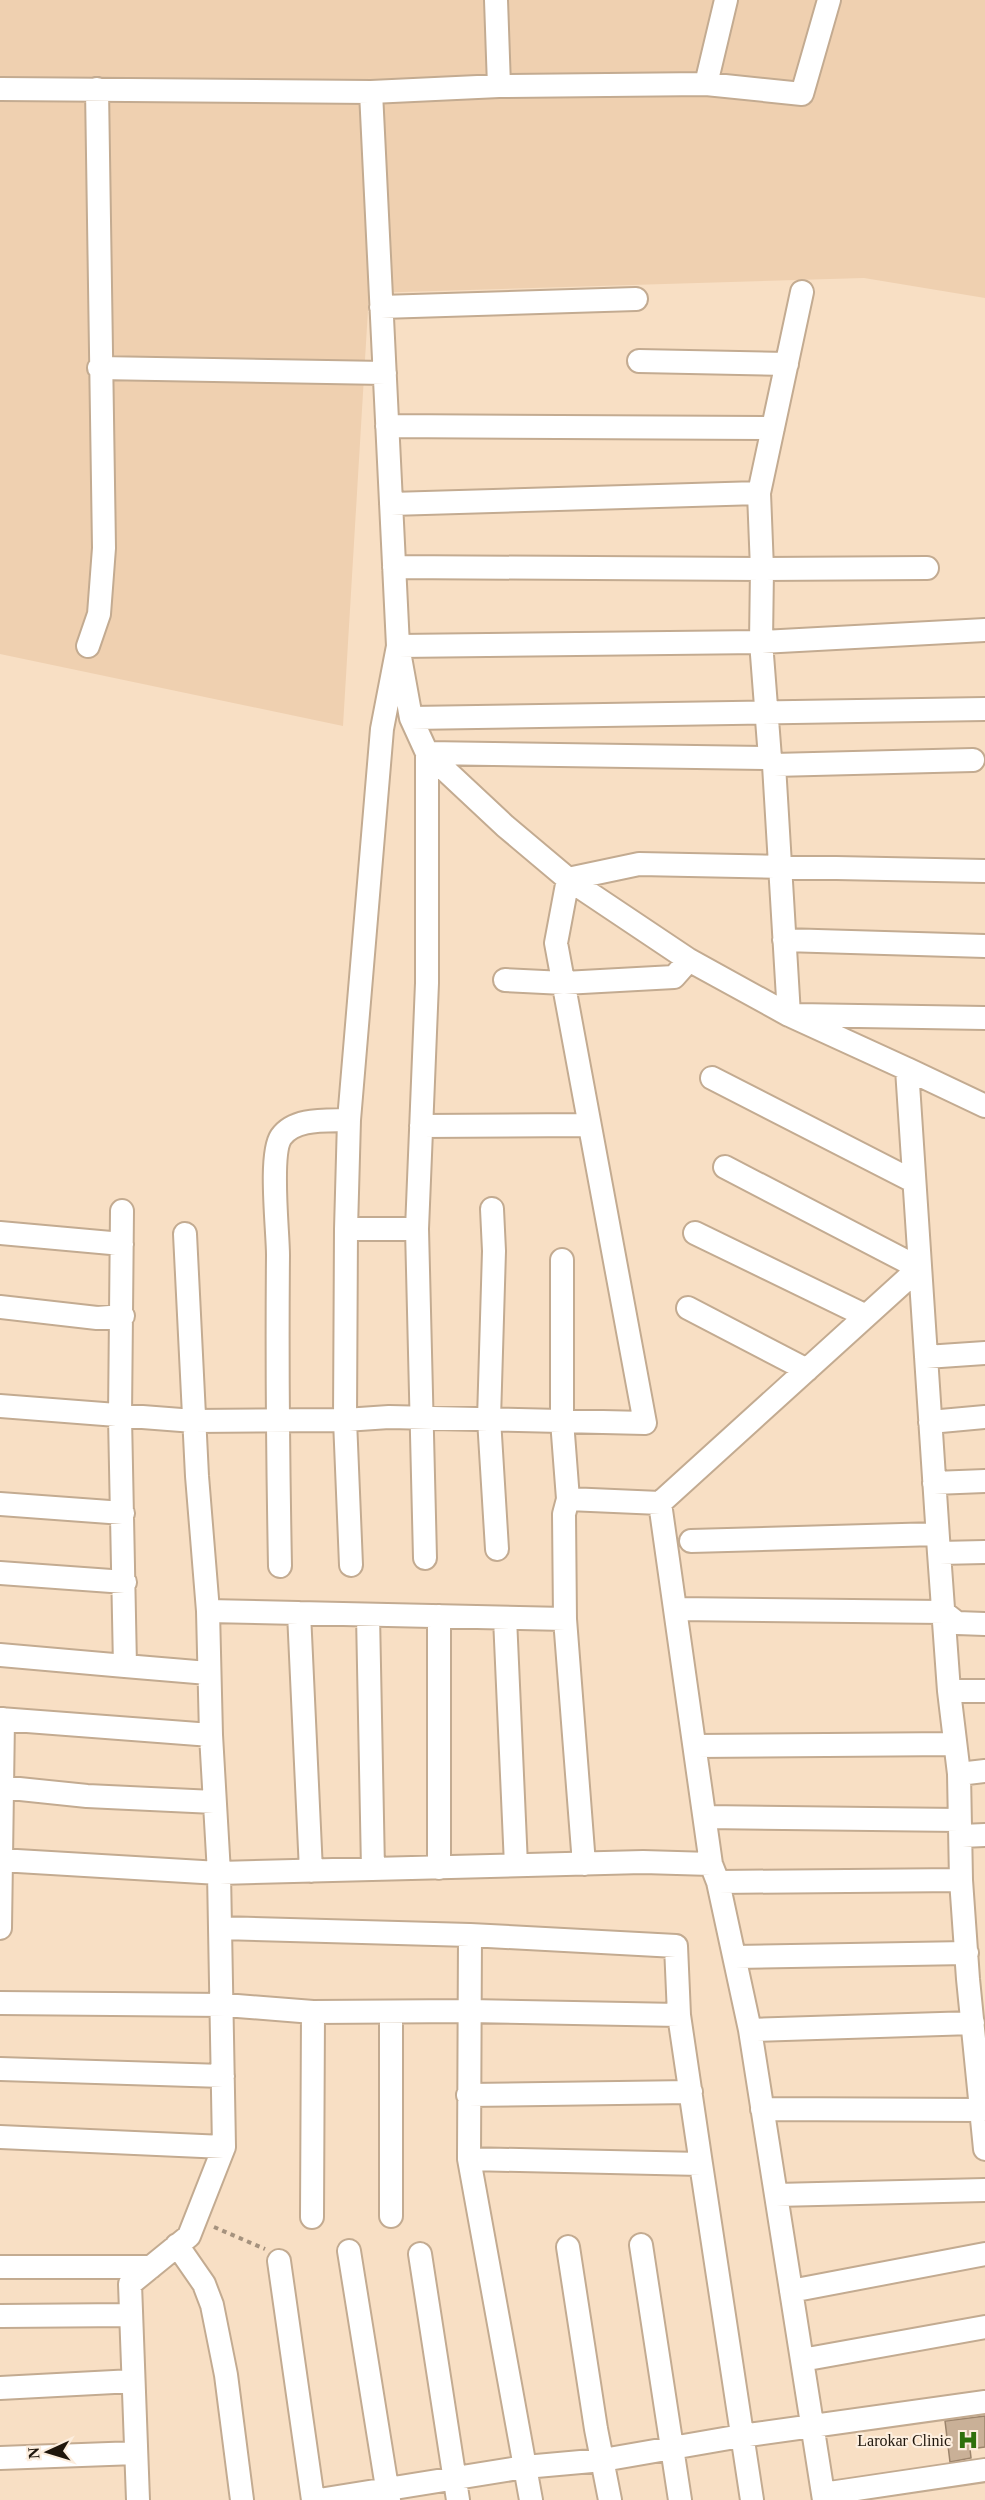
<svg xmlns="http://www.w3.org/2000/svg" width="985" height="2500" viewBox="0 0 985 2500" font-family="Georgia,serif">
<style>
.built{fill:#efd0b0}
.building{fill:#c9b097;stroke:#9c846c;stroke-width:1.5}
.lines{fill:none;stroke-linecap:round;stroke-linejoin:round}
.street-casing{stroke:#c3ab91;stroke-width:26}
.path{stroke:#a5927e;stroke-width:4;stroke-dasharray:4.5 4.5;stroke-linecap:butt}
.street{stroke:#fff;stroke-width:22}
.labels{text-anchor:middle;dominant-baseline:central;stroke-width:4.5;stroke-linejoin:round;paint-order:stroke}
.poi-label{font-size:16px;fill:#1f160c;stroke:#fdeede;text-anchor:end}
</style>
<rect width="100%" height="100%" fill="#f8dfc4"/>
<path class="built" d="M0 0H985V298L864 278 369 293 343 726 0 654Z"/>
<path class="building" d="M985 2416V2447L970 2449 971 2458 950 2462 945 2421Z"/>
<g class="lines">
<g class="street-casing">
<path id="street" d="M496 0 499 86
M706 84 726 0
M0 89 371 92 499 86 706 84 802 94 829 0
M371 92 398 646 411 718 427 753 505 826 568 879 556 943 645 1423 389 1417 345 1420 346 1229 349 1120 382 729 398 646
M381 307 636 299
M639 361 787 364
M99 368 385 373
M387 426 773 428
M391 504 759 493
M394 567 762 569 759 493 802 292
M88 646 99 614 104 548 97 89
M398 646 761 642 985 630
M411 718 985 709
M774 765 973 760
M784 940 985 946
M505 980 564 983 674 977 689 960
M789 1015 774 765 770 758 761 642 762 569 927 568
M796 1015 985 1018
M907 1069 789 1015 689 960 568 879 639 864 985 871
M712 1078 913 1181
M985 1106 907 1069 939 1553 949 1691 959 1774 961 1880 968 1979 985 2149
M421 1126 588 1125
M492 1209 494 1251 489 1419 497 1549
M122 1211 120 1417 125 1666 208 1673
M346 1229H417L427 983V753L770 758
M417 1229 425 1558
M0 1233 122 1244
M695 1233 866 1316
M562 1260V1421L568 1499 564 1514 565 1619 584 1864
M0 1307 97 1318 123 1316
M688 1308 807 1370
M926 1357 985 1353
M0 1406 194 1421 345 1420 351 1565
M930 1422 985 1417
M934 1483 985 1481
M568 1499 660 1503 919 1268 725 1167
M660 1503 711 1864
M0 1504 123 1513
M691 1541 937 1534
M939 1553 985 1552
M280 1566C278 1462 277 1359 278 1255 278 1231 269 1155 281 1137 295 1117 328 1121 349 1120
M0 1573 125 1582
M676 1609 943 1612 957 1623 985 1624
M208 1611 565 1619
M299 1613 311 1871
M368 1615 373 1869
M505 1618 516 1865
M0 1655 125 1666
M949 1691H985
M0 1719 211 1735
M696 1746 955 1744
M959 1774 985 1771
M0 1787 87 1796 214 1802
M706 1817 959 1820
M962 1836 985 1835
M0 1860 219 1873 643 1862 711 1864 718 1882 750 2030 824 2500
M439 1868V1616
M718 1882 961 1880
M0 1928 3 1719
M221 1928 470 1935 469 2159 531 2500
M470 1935 676 1946 679 2015 701 2164
M735 1957 967 1953
M0 2003 225 2005 313 2012 469 2011 679 2015
M391 2012V2216
M750 2030 973 2023
M0 2069 223 2076
M468 2095 691 2092
M762 2109 981 2110
M0 2137 224 2147
M469 2159 701 2164 752 2500
M776 2195 985 2190
M312 2217 313 2012
M177 2245 204 2284 212 2305 226 2375 242 2500
M641 2245 680 2500
M568 2247 596 2429 610 2500
M349 2251 389 2500
M420 2254 458 2500
M279 2261 313 2500
M0 2267H151
M791 2291 985 2254
M0 2316 131 2315
M802 2360 985 2327
M0 2388 133 2381
M0 2458 136 2453
M823 2494 985 2470
M138 2500 130 2284 189 2236 224 2147 219 1873 211 1735 208 1611 197 1476 185 1234
M319 2500 525 2467 603 2460 741 2436 985 2402"/>
</g>
<path class="path" d="M214 2227 265 2249"/>
<use href="#street" class="street"/>
</g>
<defs>
<g id="hospital-bare" transform="scale(1.62)"><path d="M-5-5h3v3.5h4V-5h3V5h-3V1.5h-4V5h-3Z" fill="#2e700c" stroke="#fdeede" stroke-width="2.5" paint-order="stroke"/></g>
</defs>
<g fill-rule="evenodd">
<use href="#hospital-bare" x="968" y="2440"/>
</g>
<g class="labels">
<g class="poi-label">
<text x="951" y="2440">Larokar Clinic</text>
</g>
</g>
<g transform="translate(48 2452) rotate(266)" stroke="#fdeede" stroke-width="4.5" paint-order="stroke">
<path d="M0-4.5L10 22L0 15L-10 22Z" fill="#1f160c"/>
<text y="-9" font-size="16" font-weight="bold" text-anchor="middle" fill="#1f160c">N</text>
</g>
</svg>
